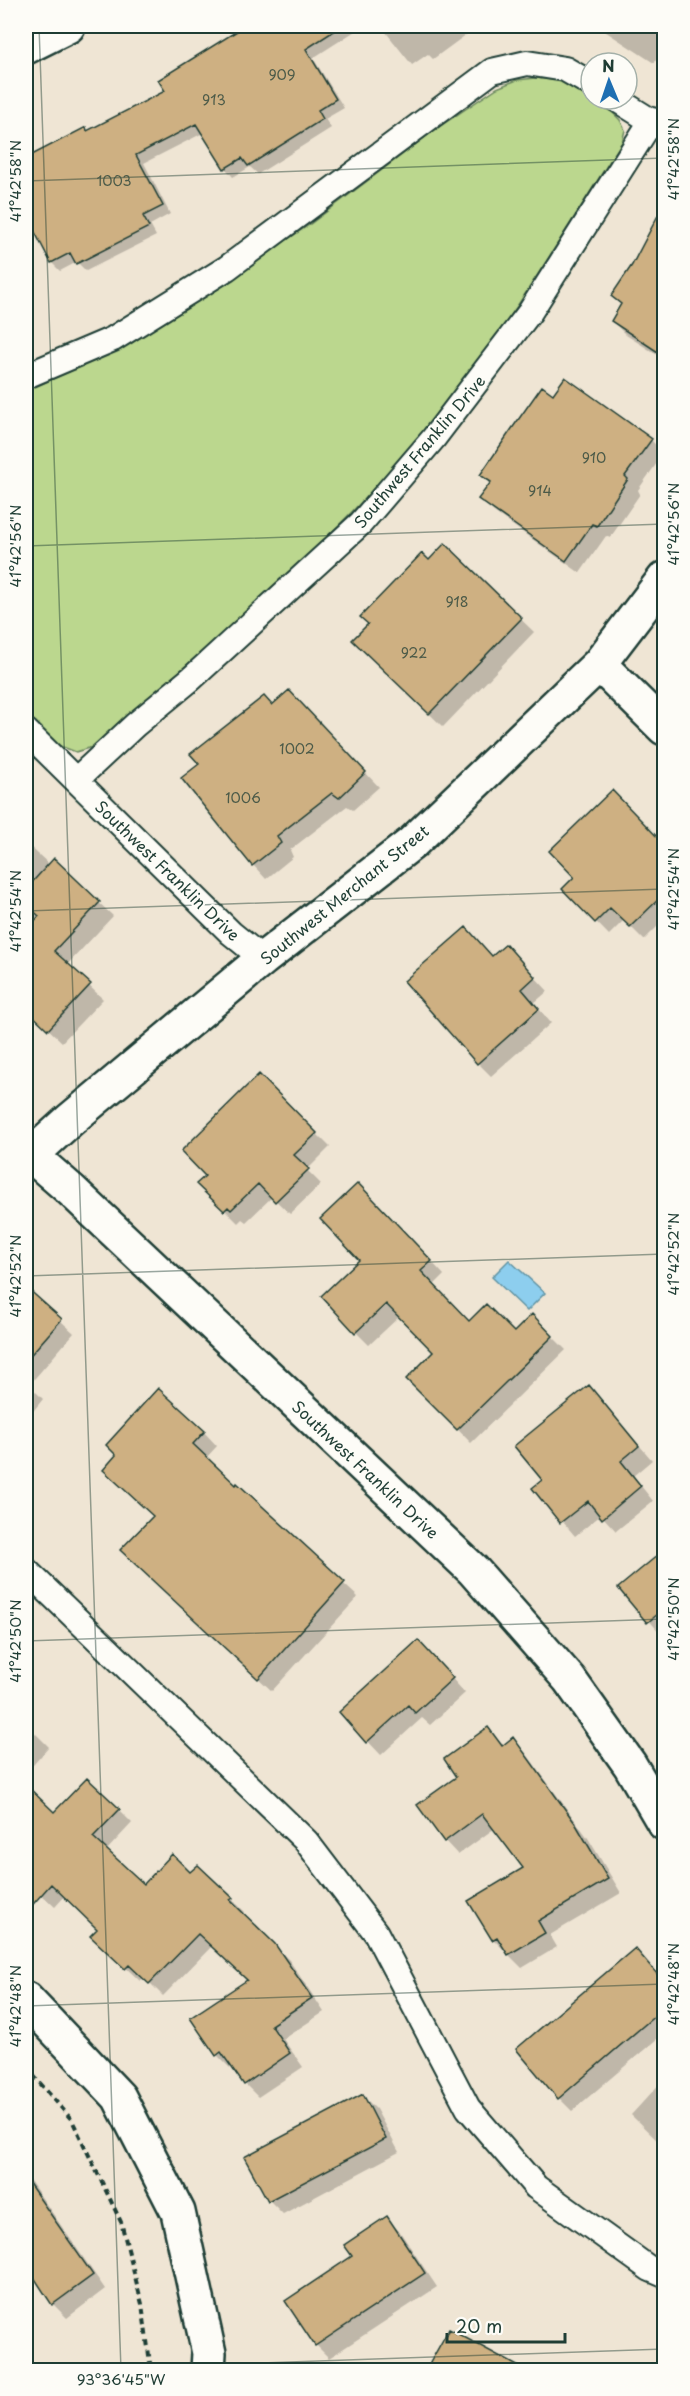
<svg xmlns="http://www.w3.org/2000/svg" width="690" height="2396" viewBox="0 0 690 2396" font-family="'Playpen Sans',sans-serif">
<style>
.green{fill:#bbd78e;stroke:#6d8a61;stroke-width:1.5}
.water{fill:#8dceee;stroke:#6194a4;stroke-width:1.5}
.shadow{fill:#0003}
.building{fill:#ceb082;stroke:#1f3d34;stroke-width:1.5}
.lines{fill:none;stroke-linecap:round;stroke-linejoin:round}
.service-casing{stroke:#1f3d34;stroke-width:28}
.minor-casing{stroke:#1f3d34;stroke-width:38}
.secondary-casing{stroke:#1f3d34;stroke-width:38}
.path{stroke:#1f3d34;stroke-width:4;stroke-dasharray:6 4.5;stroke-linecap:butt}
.service{stroke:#fdfcf7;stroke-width:24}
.minor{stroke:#fdfcf7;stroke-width:33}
.secondary{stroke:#fdfcf7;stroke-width:33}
.ticks{fill:none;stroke:#1f3d34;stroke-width:1.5;stroke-opacity:0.45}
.labels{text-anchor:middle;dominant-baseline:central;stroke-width:4.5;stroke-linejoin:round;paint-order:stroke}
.number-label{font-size:14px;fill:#4b5a48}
.street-label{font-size:16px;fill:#1f3d34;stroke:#fdfcf7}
.neatline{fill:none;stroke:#1f3d34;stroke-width:2}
.ticks-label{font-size:15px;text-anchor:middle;fill:#1f3d34}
</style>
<rect width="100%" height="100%" fill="#efe5d4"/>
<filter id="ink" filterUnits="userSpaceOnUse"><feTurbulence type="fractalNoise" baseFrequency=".0167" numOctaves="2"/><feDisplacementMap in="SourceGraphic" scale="12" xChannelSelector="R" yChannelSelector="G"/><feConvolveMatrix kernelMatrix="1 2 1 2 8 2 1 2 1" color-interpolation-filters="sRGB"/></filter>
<g filter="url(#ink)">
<path class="green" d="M536 78 563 81 612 112 620 120 625 130 622 142C567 227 515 316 453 396 350 530 219 637 92 747L76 752 55 744 26 715V391L130 344 309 225 439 127 497 88 517 80Z"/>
<path class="water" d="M509 1260 545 1293 527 1311 492 1277Z"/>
<path class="shadow" d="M249 26H363L313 58 344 108 325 119 331 128 258 174 250 167 233 177 225 168 203 133 144 163 170 214 150 225 156 236 86 271 77 262 60 271 52 263 31 222 26 224V164L85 129 88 132 167 91 160 80Z
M381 26H478L433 59 428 54 412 65Z
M597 26H664V58L660 55 654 63Z
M658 219 664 223V367L657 359 659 356 626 335 612 321 622 305 613 296 634 266Z
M553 396 651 440 664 453 638 490 640 494 610 538 606 536 580 573 494 512 480 499 491 484 482 474Z
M445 546 534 632 443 727 354 640Z
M302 706 379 787 353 810 347 806 290 850 293 857 266 879 253 865 183 778 273 707Z
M612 792 664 846V920L644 940 624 920 609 935 564 889 576 877Z
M26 843 50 865 54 860 113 916 67 965 103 999 62 1042 26 1008Z
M466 929 493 957 506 946 548 991 534 1003 551 1023 491 1076 478 1063Z
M259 1076 330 1147 307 1170 321 1184 290 1214 272 1197 246 1222 242 1219 238 1223 199 1184 207 1176Z
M372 1198 444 1275 434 1285 469 1323 514 1334 532 1316 566 1350 471 1443 408 1379 435 1352 400 1316 369 1345 356 1332 361 1260Z
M26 1289 74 1333 29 1385 43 1399 26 1420Z
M589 1387 652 1460 633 1476 653 1501 616 1531 601 1515 575 1536 534 1488 544 1480Z
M204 1432 217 1446 206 1458 358 1597 272 1691 136 1563 155 1516 118 1455Z
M664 1552V1633L662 1635 620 1588Z
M431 1655 465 1693 430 1725 422 1718 381 1755 341 1713Z
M26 1724 49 1747 26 1773Z
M488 1729 504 1746 513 1739 526 1753 588 1838 621 1893 550 1935 557 1947 522 1968 493 1939 525 1868 495 1828 458 1855 445 1841 458 1777Z
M26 1787 55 1815 119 1810 132 1823 106 1851 144 1886 190 1874 232 1899 245 1912 243 1915 289 1960 324 2012 283 2039 303 2067 258 2097 245 2084 233 2067 230 2068 217 2055 249 1980 212 1946 163 1996 144 1977 140 1981 106 1949 99 1929 65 1896 55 1907 26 1880Z
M635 1950 664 1982V2033L572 2111 559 2098Z
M664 2079V2147L631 2115Z
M363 2096 376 2109 399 2152 283 2214 269 2200 246 2157Z
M26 2175 105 2289 67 2318 54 2305 26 2263Z
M386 2218 400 2232 437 2287 329 2358 316 2345 354 2257Z
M449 2331 522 2370H428Z"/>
<path class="building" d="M245 26H342L306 49 336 99 318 110 323 119 248 166 242 158 224 169 196 124 136 155 163 206 143 216 149 227 76 264 70 253 51 263 26 215V158L86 127 87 131 165 91 158 80Z
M664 204V356L611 321 621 304 611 296 632 265Z
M565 377 652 439 625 476 628 479 597 526 592 524 566 561 478 499 491 482 480 475 511 430 542 386 553 394Z
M445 543 522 618 429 714 352 640 368 624 360 617 422 553 429 560Z
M289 690 366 772 339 798 332 793 277 836 281 843 252 866 181 778 199 764 190 754 264 696 272 705Z
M612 790 664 844V894L630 927 610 908 595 923 562 889 574 877 549 851Z
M54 858 100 902 54 951 91 984 48 1030 26 1009V924L29 927 39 916 26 904V889Z
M466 927 492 956 506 944 535 977 522 989 539 1009 477 1064 404 981Z
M259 1074 317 1133 294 1155 309 1169 275 1202 258 1184 231 1210 228 1207 224 1211 196 1184 205 1176 181 1151Z
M358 1183 432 1261 421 1271 469 1321 486 1304 514 1332 532 1314 553 1336 457 1430 406 1379 433 1352 386 1304 355 1333 321 1296 359 1260 320 1219Z
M26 1287 62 1319 26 1360Z
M589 1385 639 1446 621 1461 641 1486 602 1519 588 1501 560 1523 532 1488 542 1480 514 1446Z
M158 1388 205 1431 193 1444 236 1485 237 1483 345 1582 258 1679 120 1550 153 1516 103 1470 116 1455 106 1445Z
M664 1550V1609L647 1623 618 1588Z
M418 1640 453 1678 415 1713 408 1705 366 1743 339 1712Z
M488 1727 502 1746 513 1737 575 1823 608 1879 538 1921 545 1933 508 1955 497 1937 492 1940 468 1901 523 1868 482 1814 444 1842 417 1805 456 1777 444 1759Z
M87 1778 120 1809 93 1837 144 1884 172 1854 190 1872 198 1865 233 1898 230 1900 275 1944 312 1998 271 2025 290 2053 244 2085 221 2052 216 2056 190 2018 247 1980 198 1934 149 1984 129 1965 125 1969 90 1936 97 1929 51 1884 26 1912V1785L54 1812Z
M635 1948 664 1982V2008L558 2099 516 2049Z
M363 2094 386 2139 268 2201 244 2157Z
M26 2179 93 2275 52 2305 26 2265Z
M387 2216 425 2273 315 2346 285 2301 352 2256 344 2245Z
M449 2329 525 2370H426Z"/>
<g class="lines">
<g class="service-casing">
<path id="service" d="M616 99 664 129
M26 376 113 339 227 268 492 71 527 63 565 69 591 84
M26 731 231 933 263 959
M76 780 135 725 192 678 361 523 433 439 530 312 652 120
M26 1570 306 1841 376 1933 468 2108 536 2187 650 2269 664 2275"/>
</g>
<g class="minor-casing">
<path id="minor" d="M599 664 664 728
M26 1151 72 1191 473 1570 569 1679 630 1765 664 1823
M26 1160 70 1120 263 959 412 843 599 664 664 579
M26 1999 119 2097 178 2212 209 2353 208 2370"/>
</g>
<g class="secondary-casing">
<path id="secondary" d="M26 47 68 26"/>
</g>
<path class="path" d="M26 2067 72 2120 121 2222 142 2304 151 2370"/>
<use href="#service" class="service"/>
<use href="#minor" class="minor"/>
<use href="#secondary" class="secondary"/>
</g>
</g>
<path class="ticks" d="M39 26 121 2370M26 181 664 158M26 546 664 524M26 911 664 889M26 1276 664 1254M26 1641 664 1619M26 2006 664 1984M58 2370 664 2349"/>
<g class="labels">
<g class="number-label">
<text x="282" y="74">909</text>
<text x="214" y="99">913</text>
<text x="114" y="180">1003</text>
<text x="594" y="457">910</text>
<text x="540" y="490">914</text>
<text x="457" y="601">918</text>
<text x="414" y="652">922</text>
<text x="297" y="748">1002</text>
<text x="243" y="797">1006</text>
</g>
<g class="street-label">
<text transform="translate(419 451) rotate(-50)">Southwest Franklin Drive</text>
<text transform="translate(168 870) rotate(44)">Southwest Franklin Drive</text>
<text transform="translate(344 894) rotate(-39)">Southwest Merchant Street</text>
<text transform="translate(366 1469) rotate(43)">Southwest Franklin Drive</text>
</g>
</g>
<rect width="690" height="2396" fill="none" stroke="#fdfcf7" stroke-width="66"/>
<g transform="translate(609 81) rotate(358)"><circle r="28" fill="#fdfcf7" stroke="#a4b0a9" stroke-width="1.5"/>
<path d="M0-4.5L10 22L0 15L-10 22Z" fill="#1f6fb2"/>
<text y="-9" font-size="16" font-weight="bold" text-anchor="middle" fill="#1f3d34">N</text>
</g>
<path d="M447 2333v9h118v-9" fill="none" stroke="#1f3d34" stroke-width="3"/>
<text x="456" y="2333" font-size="18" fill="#1f3d34" stroke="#fdfcf7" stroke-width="4.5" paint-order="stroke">20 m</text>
<rect x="33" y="33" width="624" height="2330" class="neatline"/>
<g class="ticks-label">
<text transform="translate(674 159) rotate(-90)" y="5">41°42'58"N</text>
<text transform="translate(16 181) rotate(-90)" y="5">41°42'58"N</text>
<text transform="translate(674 524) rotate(-90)" y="5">41°42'56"N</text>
<text transform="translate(16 546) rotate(-90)" y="5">41°42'56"N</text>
<text transform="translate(674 889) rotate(-90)" y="5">41°42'54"N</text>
<text transform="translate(16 911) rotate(-90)" y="5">41°42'54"N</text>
<text transform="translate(674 1254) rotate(-90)" y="5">41°42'52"N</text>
<text transform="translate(16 1276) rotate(-90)" y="5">41°42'52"N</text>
<text transform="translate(674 1619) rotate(-90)" y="5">41°42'50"N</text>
<text transform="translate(16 1641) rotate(-90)" y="5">41°42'50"N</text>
<text transform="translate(674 1984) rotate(-90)" y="5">41°42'48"N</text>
<text transform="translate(16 2006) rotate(-90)" y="5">41°42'48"N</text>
<text x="121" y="2385">93°36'45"W</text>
</g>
</svg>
